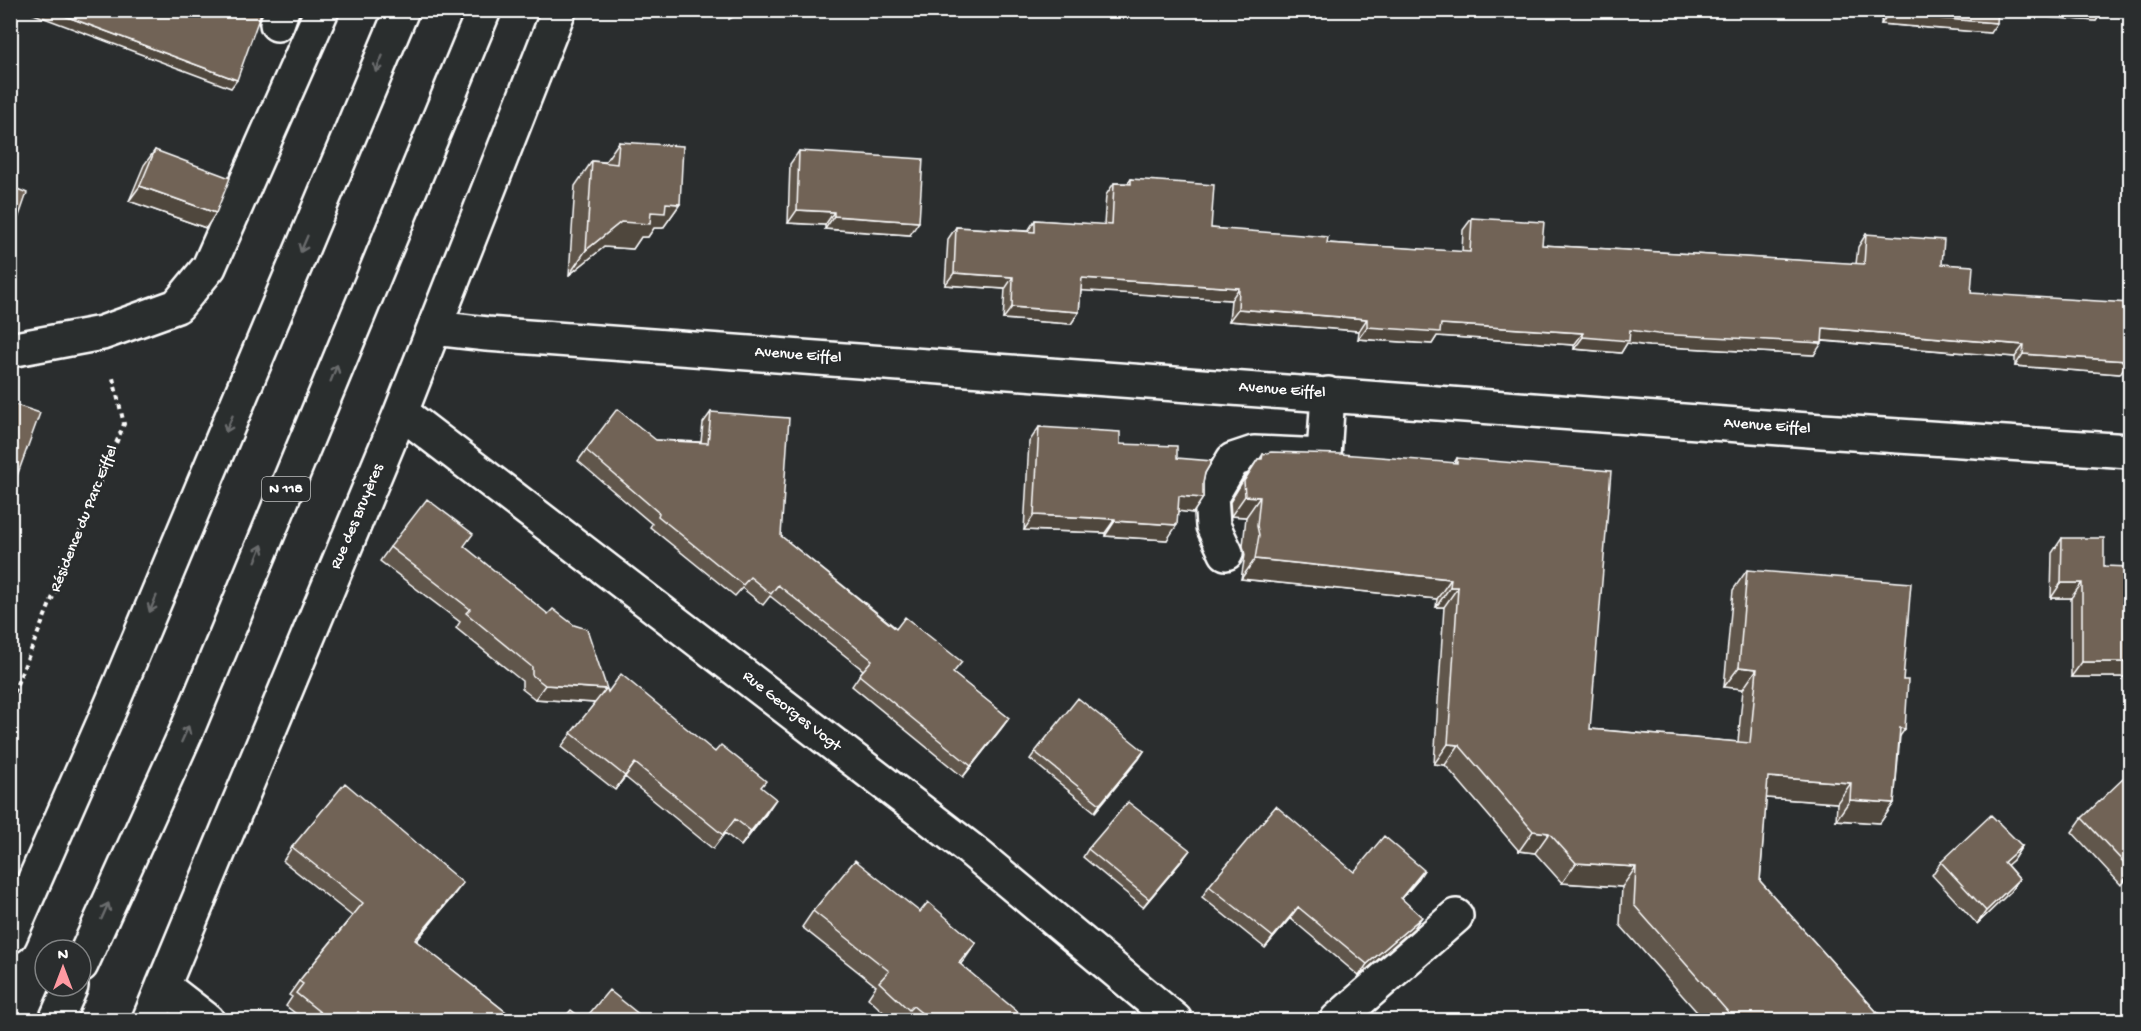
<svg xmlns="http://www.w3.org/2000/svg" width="2141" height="1031" viewBox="0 0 2141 1031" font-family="'Gochi Hand',sans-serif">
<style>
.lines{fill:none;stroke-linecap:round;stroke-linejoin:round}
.minor-casing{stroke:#fff;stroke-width:38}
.highway-casing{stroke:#fff;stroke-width:38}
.path{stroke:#fff;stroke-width:4;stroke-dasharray:4.5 4.5;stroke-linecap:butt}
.minor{stroke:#2a2d2e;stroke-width:33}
.highway{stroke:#2a2d2e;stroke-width:33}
.wall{fill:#61564b;stroke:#fff;stroke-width:1.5}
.shaded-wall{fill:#4f463d;stroke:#fff;stroke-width:1.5}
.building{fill:#716457;stroke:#fff;stroke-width:1.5}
.oneway{stroke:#6a6c6d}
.labels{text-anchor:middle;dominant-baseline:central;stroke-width:5;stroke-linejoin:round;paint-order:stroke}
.shield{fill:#2a2d2e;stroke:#bfc0c0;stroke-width:1.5}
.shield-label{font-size:15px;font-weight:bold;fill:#fff}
.street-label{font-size:16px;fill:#fff;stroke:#2a2d2e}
</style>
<rect width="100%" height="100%" fill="#2a2d2e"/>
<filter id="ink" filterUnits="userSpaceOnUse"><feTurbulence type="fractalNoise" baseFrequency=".0167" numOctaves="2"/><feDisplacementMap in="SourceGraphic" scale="12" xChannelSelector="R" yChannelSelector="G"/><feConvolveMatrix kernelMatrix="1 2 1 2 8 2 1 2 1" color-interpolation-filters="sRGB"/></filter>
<g filter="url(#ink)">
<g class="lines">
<g class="minor-casing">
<path id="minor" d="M277 24 282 10
M434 328 487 334 1822 431 2130 451
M10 350 102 333 177 306 209 267 322 10
M401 412 970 849 1175 1020
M1226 553 1213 526 1211 497 1233 460 1254 453 1324 456 1328 394
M163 986 207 1020
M149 1020 401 412 559 10
M1337 1020 1456 916"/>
</g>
<g class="highway-casing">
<path id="highway" d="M10 936 111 706 402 10
M81 965 187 730 484 10
M56 1020 71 986"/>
</g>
<path class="path" d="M10 701 124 424 112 374"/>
<use href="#minor" class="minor"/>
<use href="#highway" class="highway"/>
</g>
<path class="wall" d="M730 10H746L729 19Z
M1882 10H2103L2096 21 1997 13 1990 33 1881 24Z
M619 142 680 204 663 228H654L648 237H641L633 249 604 247 569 275 575 186 592 161 605 162Z
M155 150 206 228 129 201 144 165Z
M799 151 910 235 825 229V225L788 223 790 164Z
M1131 179 1211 228 1327 243 1462 252 1463 230 1472 218 1542 245 1856 264 1858 247 1866 234 1942 264 1971 293 2120 374 2015 366V357L1822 341 1814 355 1649 346 1627 343 1621 353 1574 349V345L1437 336 1432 344 1358 339 1359 331 1229 321 1231 300 1081 290 1079 312 1071 324 1003 319 1005 289 945 285 948 239 956 227 1028 231 1035 220 1104 225 1106 195 1114 183H1128Z
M711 412 781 536 1009 718 963 777 852 686 863 670 770 596 763 605 742 588 735 596 650 527 652 524 578 461 586 450 656 440 701 442 703 423Z
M1039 427 1120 444 1177 458 1205 473 1203 483V498L1193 513 1178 511 1167 540 1105 536V533L1024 530 1029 442Z
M1263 454 1454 463 1457 458 1590 729 1738 742 1743 689 1724 687 1733 590 1747 570 1903 680 1900 736 1894 803 1880 823 1836 820 1837 803 1766 798 1760 881 1884 1020H1704L1620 925 1622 887 1562 883 1535 853 1519 851 1445 765 1434 764 1444 607H1436L1437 599 1241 579 1245 555 1243 546 1246 517 1231 516 1230 502 1244 479 1258 459H1260Z
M2062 538 2104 566 2130 677H2071V598H2051L2052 553Z
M464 546 608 692 715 752 761 787 766 814 741 846 725 833 713 849 625 777 615 790 561 747 595 703 535 699 522 689V681L456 628 460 622 380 561 390 547Z
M1144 751 1095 812 1030 759 1035 752Z
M2130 780V876L2121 885 2072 832 2082 818Z
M2022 846 2013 860 2007 865 2019 879 2010 892 1977 924 1932 875 1941 862Z
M292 847 453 896 416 941 516 1020H304L286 1006 292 997 289 995 299 981 352 916 283 861Z
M1088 849 1184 858 1143 907 1083 857Z
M1354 872 1417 881 1402 898 1414 928 1359 976 1290 918 1265 948 1202 897 1209 886Z
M813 911 920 912 976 943 960 964 1023 1020H892L868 998 876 986 802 927Z"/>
<path class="shaded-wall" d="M23 10H49L237 80 231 88Z
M735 10H746L729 19Z
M1993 10H2095L2103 11 2096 21 1991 13Z
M1888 14 1997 23 1990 33 1881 24Z
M140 186 216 213 206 228 129 201Z
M666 203 680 204 663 228H654L648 237H641L633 249 604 247 569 275 586 250 621 222 651 212Z
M797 210 834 212 825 225 788 223Z
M834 216 919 222 910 235 825 229Z
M954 273 1013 277 1005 289 945 285Z
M1082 278 1239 288 1231 300 1073 290Z
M1012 307 1079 312 1071 324 1003 319Z
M1238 309 1367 319 1359 331 1229 321Z
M1441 324 1583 333 1574 345 1437 336 1432 344 1358 339 1367 327Z
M1823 328 2024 345 2015 357 1815 340Z
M1630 330 1822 343 1814 355 1649 346 1627 343 1621 353 1574 349 1583 337Z
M2023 354 2128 361 2120 374 2015 366Z
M1179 496 1203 498 1193 513 1169 510Z
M1245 496 1260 497 1246 517 1231 516Z
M1034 515 1115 519 1105 533 1024 530Z
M1115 521 1177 525 1167 540 1105 536Z
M1255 559 1451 579 1437 599 1241 579Z
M2061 583H2082L2071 598H2051Z
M1450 587H1458L1444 607H1436Z
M2082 662H2130V677H2071Z
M1739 667 1757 669 1743 689 1724 687Z
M545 685 606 689 596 703 535 699Z
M1009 718 1001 729 963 777 971 766Z
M1900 728 1905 729 1891 749Z
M1448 744 1459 745 1445 765 1434 764Z
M1144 751 1139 759 1095 812 1100 804Z
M635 763 625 777 615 790 625 776Z
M1768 777 1851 783 1837 803 1754 797Z
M776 799 766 814 741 846 751 831Z
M1850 800 1894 803 1880 823 1836 820Z
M1533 831 1549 833 1535 853 1519 851Z
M2022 846 2013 860 1995 876 2004 862Z
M1190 850 1184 858 1143 907 1149 899Z
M1576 863 1636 867 1622 887 1562 883Z
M1424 870 1417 881 1393 909 1401 898Z
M2130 871V876L2121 885Z
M2019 879 2010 892 1977 924 1986 911Z
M463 883 453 896 406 954 415 940Z
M1298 907 1290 918 1265 948 1273 937Z
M1422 917 1414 928 1359 976 1367 964Z
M976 943 965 959 948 979 959 963Z"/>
<path class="building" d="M49 10H262L237 80Z
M1888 10H1998L1997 23 1888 14Z
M619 142 683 146 680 204 666 203 665 213 651 212 650 224 621 222 586 250 592 161 617 164Z
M155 150 230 178 216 213 140 186Z
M799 151 923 159 919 222 834 216V212L797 210Z
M1131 179 1214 185 1211 228 1328 237 1327 243 1470 252 1472 218 1544 222 1542 245 1864 264 1866 234 1944 240 1942 264 1973 266 1971 293 2130 303V323L2128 361 2023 354 2024 345 1823 328 1822 343 1658 334 1630 330 1629 341 1583 337V333L1441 324 1440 332 1367 327V319L1238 309 1239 288 1082 278 1079 312 1012 307 1013 277 954 273 956 227 1035 232V220L1112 225 1114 183 1131 184Z
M10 186 27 193 10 242Z
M10 403 40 413 10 495Z
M617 409 656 440 708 443 711 412 789 418 781 536 896 629 905 617 962 662 953 673 1009 718 971 766 859 675 872 660 778 585 771 594 750 577 743 585 658 516 659 513 586 450Z
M1039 427 1120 432V444L1177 446V458L1212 461 1205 473 1203 483V498L1179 496 1177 525 1115 521V519L1034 515Z
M1271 452 1341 454 1457 463V458L1611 471 1590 729 1750 743 1757 669 1739 667 1747 570 1911 583 1903 680H1908L1905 729 1900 728 1894 803 1850 800 1851 783 1768 777 1760 881 1884 1020H1735L1634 905 1636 867 1576 863 1549 833 1533 831 1459 745 1448 744 1458 587H1450L1451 579 1255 559 1259 535 1257 526 1260 497 1245 496 1244 481 1258 459H1262L1263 454Z
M427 499 473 534 464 546 548 614 553 609 574 625 587 629 608 692 621 674 715 752 721 745 766 781 761 787 776 799 751 831 735 819 723 835 635 763 625 776 571 733 606 689 545 685 532 675V667L466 613 470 609 390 547Z
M2062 538H2104V566L2130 567V662H2082V583H2061Z
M1078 698 1144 751 1100 804 1035 752Z
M2126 776 2130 780V869L2082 818Z
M345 783 463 883 415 940 516 1020H368L358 1012 351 1020H346L344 1019 343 1020H330L296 993 303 984 299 981 363 903 292 847Z
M1128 802 1190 850 1149 899 1088 849Z
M1276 806 1354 872 1384 836 1424 870 1401 898 1422 917 1367 964 1298 907 1273 937 1209 886Z
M1991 815 2022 846 2004 862 2019 879 1986 911 1941 862Z
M855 860 920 912 928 902 976 943 959 963 1025 1018 1023 1020H930L913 1006 909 1010 879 982 889 971 813 911Z
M609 990 646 1020H562L571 1010 584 1020Z
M1469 1015 1472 1020H1461Z"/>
<defs><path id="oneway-shaft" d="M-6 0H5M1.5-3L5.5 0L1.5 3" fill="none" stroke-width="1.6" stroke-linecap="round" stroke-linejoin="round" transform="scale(1.5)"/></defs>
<g class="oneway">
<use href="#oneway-shaft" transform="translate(379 64) rotate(113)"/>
<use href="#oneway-shaft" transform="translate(304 244) rotate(113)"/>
<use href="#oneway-shaft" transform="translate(334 373) rotate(-68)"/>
<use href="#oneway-shaft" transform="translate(229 424) rotate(113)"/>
<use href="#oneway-shaft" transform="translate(259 553) rotate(-68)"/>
<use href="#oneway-shaft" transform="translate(153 604) rotate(113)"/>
<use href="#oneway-shaft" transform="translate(185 734) rotate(-66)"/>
<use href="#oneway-shaft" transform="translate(105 911) rotate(-66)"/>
</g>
</g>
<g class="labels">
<rect class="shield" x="262" y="477" width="48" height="24" rx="4.5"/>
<g class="shield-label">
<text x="286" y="489">N 118</text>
</g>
<g class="street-label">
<text transform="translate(798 356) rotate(4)">Avenue Eiffel</text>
<text transform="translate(1282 391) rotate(4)">Avenue Eiffel</text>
<text transform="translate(1767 427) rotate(4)">Avenue Eiffel</text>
<text transform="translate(358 517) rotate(-67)">Rue des Bruyères</text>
<text transform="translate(85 519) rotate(-68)">Résidence du Parc Eiffel</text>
<text transform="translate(791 712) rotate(38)">Rue Georges Vogt</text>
</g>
</g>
<rect width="2141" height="1031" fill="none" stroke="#2a2d2e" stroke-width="36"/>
<rect x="18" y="18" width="2105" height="995" fill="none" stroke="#fff" stroke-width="2" filter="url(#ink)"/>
<g transform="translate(63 968)"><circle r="28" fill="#2a2d2e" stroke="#7f8182" stroke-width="1.5"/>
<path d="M0-4.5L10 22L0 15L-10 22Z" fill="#ff9aa2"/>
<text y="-9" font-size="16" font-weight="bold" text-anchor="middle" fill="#ffffff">N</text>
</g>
</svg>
